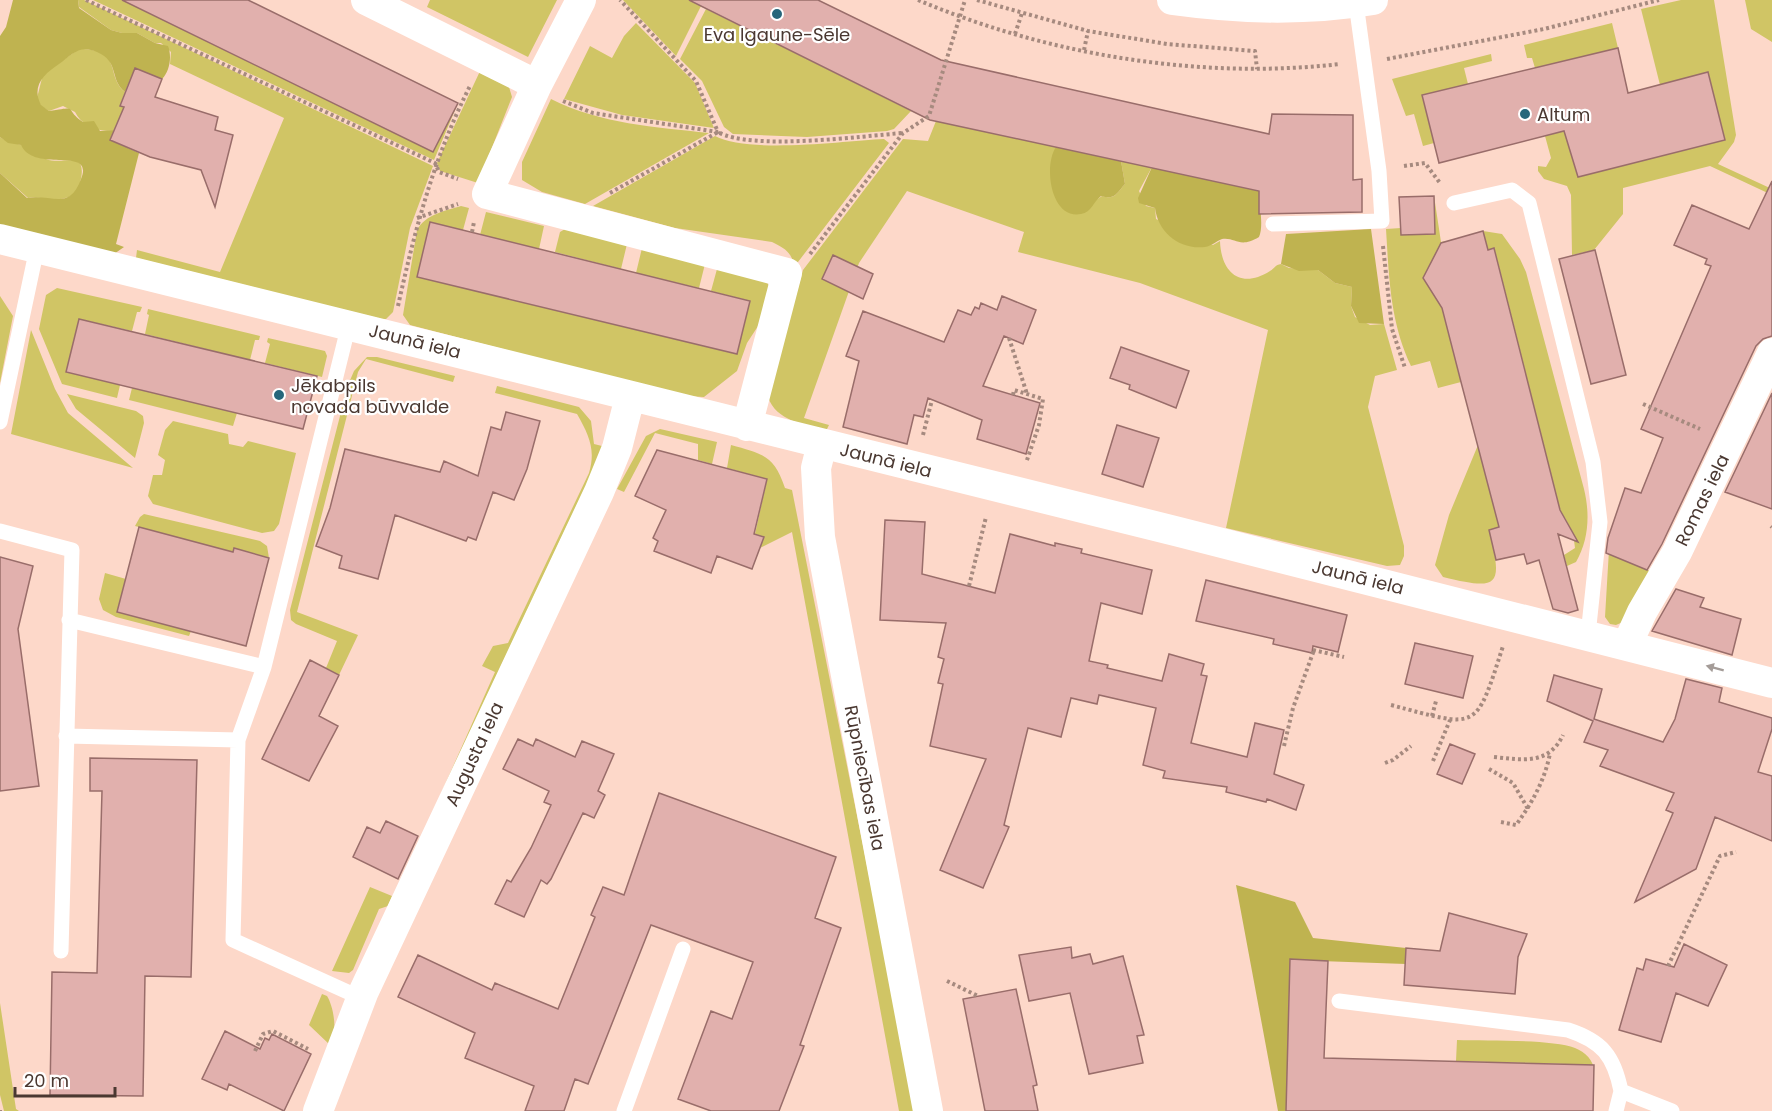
<svg xmlns="http://www.w3.org/2000/svg" width="1772" height="1111" viewBox="0 0 1772 1111" font-family="Poppins,sans-serif">
<style>
.green{fill:#d0c565}
.forest{fill:#bfb350}
.building{fill:#e1b0ad;stroke:#996d6a;stroke-width:1.5}
.lines{fill:none;stroke-linecap:round;stroke-linejoin:round}
.path{stroke:#a68a7f;stroke-width:4;stroke-dasharray:3 3;stroke-linecap:butt}
.lane{stroke:#fff;stroke-width:15}
.street{stroke:#fff;stroke-width:30}
.oneway{fill:#a49c98}
.poi-dot{fill:#26667b;stroke:#fff;stroke-width:2}
.labels{text-anchor:middle;dominant-baseline:central;stroke-width:4.5;stroke-linejoin:round;paint-order:stroke}
.poi-label{font-size:18px;fill:#4a3831;stroke:#fff;text-anchor:start}
.street-label{font-size:18px;fill:#4a3831;stroke:#fff}
</style>
<rect width="100%" height="100%" fill="#fdd8c9"/>
<path class="green" d="M78 0H84L433 166 410 228 393 312 386 319H381L136 258 137 250 220 272 284 118 170 64 171 52 161 43H155L137 33H122L111 30 79 7Z
M93 0H122L433 152 458 103 434 160Z
M430 0H557L528 57 427 7Z
M623 0H689L701 6 676 56Z
M1681 0H1714L1736 135 1734 142 1718 164 1772 189V195L1710 166 1623 188V214L1594 250 1572 255 1571 195 1567 186 1544 179 1538 171V166L1546 167 1551 158 1545 136 1564 131 1578 177 1725 140 1708 73 1660 85 1641 9Z
M1745 0H1772V42L1751 29Z
M706 9 911 111 894 129 887 131 807 137 733 134 724 127 702 81 680 59Z
M636 23 695 83 714 128 622 115 564 99 590 46 612 58 624 36Z
M1612 23 1618 48 1535 68 1532 58H1527L1524 45Z
M79 49C124 49 105 76 125 92L120 105 124 107 114 130C99 133 82 126 75 112L63 106 49 111 41 106 37 98 43 74Z
M1491 54 1492 61 1464 68 1468 84 1422 96 1434 143 1423 146 1414 114 1406 116 1392 79Z
M481 69 509 87 512 97 478 183 440 171 437 163Z
M551 99C601 124 655 127 709 133L585 204 542 192 522 180V162Z
M942 106 1056 147 1096 200 1102 196C1115 200 1116 194 1125 184L1121 161 1152 167 1139 191 1146 206 1155 208 1156 219 1213 245 1220 241C1221 272 1240 290 1270 271 1275 268 1275 265 1281 264L1289 268 1318 270 1335 283 1352 287 1351 306 1355 317 1370 325 1384 324 1397 370 1375 376 1368 407 1404 546V556L1400 565 1387 566 1226 528 1268 330 1140 283 1018 252 1024 232 907 191 859 263 804 418 829 425 826 431C804 424 776 421 768 397L803 270 903 139 928 141Z
M715 136C748 154 844 141 884 139L889 143 798 262 793 261C789 250 782 247 772 242L675 228 593 206Z
M0 137C8 143 12 142 21 145 30 148 37 156 46 159 63 166 89 148 80 183 78 192 74 196 65 198 53 202 40 196 28 198L0 173Z
M1434 196 1441 242 1453 240 1457 257 1430 265 1424 277 1439 295 1461 382 1438 388 1430 361 1411 366C1390 322 1389 277 1386 229L1401 228V235L1435 234Z
M461 206 469 208 463 230 430 222 417 277 736 354 750 301 711 291 717 269 767 282 769 286 760 323 747 343 737 371 704 397 684 396 410 325 403 315 417 230C426 214 445 211 461 206Z
M486 212 544 226 539 249 480 235Z
M565 229 627 244 621 269 555 252 560 232Z
M1483 231 1502 234 1520 259 1526 272 1584 489C1590 513 1589 540 1576 562L1567 566 1564 555 1575 548 1573 533 1565 518H1562L1495 251 1494 249 1488 250Z
M642 248 705 264 699 288 636 273Z
M57 288 142 307 140 312H137L132 331 79 319 66 372 120 385 117 398 62 384 39 329 46 295Z
M0 296 13 316 0 383Z
M148 309 260 336 259 340H255L250 360 145 334 149 315 147 314Z
M31 330 55 389 68 413 133 468 11 434Z
M268 338 325 351 327 356 322 377 265 363 270 344 267 342Z
M367 357H377L455 376 453 382 366 359 358 372 297 612 358 635 339 675 326 668 337 641 296 624 291 620 290 610 348 385 354 371Z
M497 386 579 407 591 421 594 444 602 446 598 460 439 798 495 672 482 666 493 646 508 643 589 473C596 450 589 435 577 414L495 393Z
M132 388 237 413 233 426 129 400Z
M67 394 136 411 143 416 144 423 135 458 76 409Z
M173 421 228 434 229 444 243 447 248 441 296 453 279 524 274 531 262 533 153 504 148 496 153 475H162L165 460 158 455 165 430Z
M660 429 717 442 712 464 698 460V444L655 433 624 492 617 489 646 436Z
M731 445C763 454 774 455 785 488L792 490 916 1111H899L792 532 760 548 763 537 755 534 767 479 727 468Z
M1478 445 1499 527 1489 530C1503 586 1500 591 1443 577L1435 565 1449 515Z
M144 514 260 541 267 546 269 558 233 552 135 526 140 517Z
M1610 533 1614 556 1655 573 1623 622 1616 625 1610 624 1605 617Z
M105 573 126 579 117 612 191 631 189 636 116 617 103 610 99 599Z
M370 887 392 896 388 906 379 909 353 970 349 973 332 971Z
M322 994 327 996C334 1007 338 1034 330 1045L309 1025Z
M0 1003 16 1109 19 1111H4L0 1095Z
M1457 1040C1485 1041 1552 1039 1575 1048 1585 1052 1594 1060 1594 1072L1566 1071V1064L1456 1061Z"/>
<path class="forest" d="M13 0H78L79 8 111 30 122 33H137L155 43 168 46C172 56 170 71 162 79L135 68 125 92C109 79 120 62 97 52 79 44 72 55 59 64 44 74 31 86 41 105L49 111C82 106 62 108 83 122L94 121 100 131 114 130 110 140 139 153 116 244 124 247 114 254 0 226V173L27 198C53 194 69 211 81 179 95 145 34 174 21 145L8 143 0 137V36L6 27Z
M1056 147 1121 161 1125 184C1116 194 1115 200 1101 196 1093 202 1092 212 1081 214 1051 220 1043 166 1056 147Z
M1152 167 1259 191C1259 205 1264 226 1259 237 1239 249 1236 237 1222 239 1216 241 1212 246 1205 247 1179 250 1158 232 1155 208L1139 203 1138 198Z
M1371 229 1384 324 1359 323 1351 306 1352 287 1335 283 1318 270 1299 271 1281 264 1286 234Z
M1236 885 1295 902 1313 938 1406 948V964L1291 960 1286 1111H1278Z"/>
<path class="building" d="M122 0H248L458 103 433 152Z
M689 0H818L941 60 1269 134 1272 114 1353 115V180L1362 179V212L1259 214V191L930 120Z
M1618 48 1628 93 1708 72 1725 140 1578 177 1564 131 1439 163 1422 95Z
M135 68 162 79 155 97 218 117 215 130 233 135 215 207 201 170 150 157 110 140 124 107 120 106Z
M1772 181V336L1763 339 1756 346 1662 544 1647 570 1606 553 1608 538 1625 488 1641 493 1663 438 1641 429 1711 266 1705 264 1707 259 1674 245 1692 205 1749 229Z
M1434 196 1435 234 1401 235 1399 197Z
M430 222 750 301 737 354 417 277Z
M1483 231 1488 250 1494 248 1560 510 1578 542 1558 534 1578 610 1568 613 1553 609 1539 560 1527 564 1524 554 1496 560 1489 530 1499 527 1461 382 1442 308 1423 278 1441 243Z
M1595 250 1626 375 1591 384 1559 259Z
M833 255 873 274 863 299 822 279Z
M1002 296 1036 310 1023 344 1004 336 983 386 1040 403 1026 454 977 439 982 420 928 398 923 417 914 415 907 444 843 427 859 361 846 356 863 311 944 342 958 310 971 315 975 307 979 309 981 303 997 310Z
M79 319 317 376 303 429 66 372Z
M1121 347 1189 371 1176 408 1129 389 1130 385 1110 378Z
M1772 393V509L1725 492Z
M506 412 540 421 527 469 514 500 493 492 476 540 468 537 466 541 395 515 378 579 339 568 342 556 316 546 330 508 345 449 440 472 444 461 478 476 491 427 501 430Z
M1117 425 1159 438 1143 487 1102 474Z
M657 450 767 479 754 534 764 537 752 569 717 556 711 573 654 551 658 541 653 538 666 510 635 496Z
M885 520 925 522 922 574 995 593 1010 534 1055 546V543L1082 549 1081 553 1152 570 1142 614 1101 603 1089 661 1108 665 1107 668 1162 681 1169 654 1204 664 1201 675 1207 676 1191 743 1247 757 1255 723 1284 730 1274 774 1304 785 1296 810 1267 799 1266 802 1226 792 1227 787 1163 778 1165 771 1143 765 1156 708 1099 695 1097 704 1071 698 1061 737 1028 728 1004 825 1009 827 983 888 940 870 986 759 930 746 943 684 938 683 944 659 938 657 946 623 880 620Z
M139 527 233 552 234 548 269 558 246 646 117 612Z
M0 557 33 566 18 629 39 786 0 791Z
M1206 580 1347 615 1338 652 1313 646 1312 653 1273 644 1274 639 1196 621Z
M1676 589 1704 598 1700 607 1741 619 1732 655 1652 631Z
M1415 643 1473 656 1463 698 1405 684Z
M310 660 339 675 319 716 338 726 309 781 262 759Z
M1554 675 1602 689 1594 719 1663 742 1675 719 1686 679 1722 688 1719 702 1772 718V729L1758 772 1772 776V841L1715 817 1696 869 1635 902 1673 813 1666 810 1674 793 1600 766 1608 750 1584 742 1593 721 1547 701Z
M518 739 533 746 536 739 575 757 582 741 614 754 598 791 605 795 594 818 583 813 551 879 547 884 541 880 524 917 495 904 507 880 511 882 531 848 551 805 544 802 549 791 503 769Z
M1450 744 1475 754 1462 784 1437 774Z
M90 758 197 760 191 977 145 976 143 1096 50 1095 52 972 97 973 102 791H90Z
M659 793 836 857 815 918 841 928 800 1045 804 1046 779 1111H711L678 1099 711 1011 732 1019 753 962 651 925 588 1084 575 1079 564 1111H525L534 1086 465 1058 475 1033 398 997 418 955 492 990 495 983 558 1009 595 917 591 915 603 887 624 895Z
M386 821 418 836 398 879 353 857 367 827 380 833Z
M1449 913 1527 934 1518 957 1515 994 1404 985 1406 948 1440 951Z
M1684 944 1727 965 1708 1006 1676 993 1661 1042 1619 1030 1637 968 1643 970 1646 959 1674 967Z
M1071 947 1072 958 1090 954 1093 964 1123 956 1144 1035 1137 1036 1143 1063 1089 1074 1070 993 1029 1001 1019 955Z
M1290 959 1328 961 1324 1058 1594 1065 1593 1111H1286Z
M1016 989 1037 1085 1033 1086 1038 1111H985L963 999Z
M225 1031 260 1049 265 1038 269 1040 272 1034 311 1054 284 1111 229 1084 227 1090 202 1079Z"/>
<g class="lines">
<path class="path" d="M86 0 435 163 439 172 458 179
M918 0C1048 55 1200 80 1340 64
M977 0 1088 31 1167 44 1255 51 1257 69
M1015 34 1022 13
M1084 50 1088 31
M1387 59 1544 29 1659 0
M563 101 593 113 718 132 696 81 620 0
M1404 166 1425 163 1440 183
M610 193 718 132C751 151 862 136 903 133
M417 218 458 204
M472 232 474 222
M1383 246 1392 329 1405 368
M810 254 903 133 929 116 965 0
M398 306C415 229 434 157 470 86
M1009 338 1027 394
M1013 395 1014 390 1043 399 1039 425 1026 463
M1643 404 1700 429
M923 435 932 400
M1771 526 1772 527
M969 586 986 517
M1313 650 1344 657
M1391 705C1479 728 1475 733 1503 646
M1432 716 1436 701
M1284 746 1293 708 1314 650
M1494 757C1522 760 1549 765 1563 735
M1433 761 1450 720
M1385 763 1393 760 1411 746
M1489 769 1513 783 1528 809
M1501 822 1516 825C1532 803 1545 780 1550 753
M1668 966 1720 856 1736 852
M947 981 978 996
M255 1051 263 1034 273 1031 308 1049
M0 1110V1111"/>
<path class="lane" d="M1454 203 1512 190 1529 203 1593 462 1600 522 1588 635
M1273 224 1382 221 1379 171 1356 3
M349 324 264 667 238 740 233 940 361 998
M0 422 37 248
M0 531 72 550 61 951
M69 620 264 667
M66 736 238 740
M1339 1001 1568 1030C1602 1041 1614 1056 1621 1091L1672 1111
M624 1111 683 949
M1616 1111 1621 1091"/>
<path class="street" d="M366 0 537 85 581 0
M1172 0C1237 9 1308 11 1373 0
M537 85 487 194 787 273 747 426
M0 239 1179 532 1772 683
M822 444 816 468 820 537 928 1111
M1627 645 1642 612 1677 552 1772 353
M318 1111 364 991 599 492 617 448 630 397"/>
</g>
<defs><path id="oneway-solid" d="M-6-.8H1V-3.2L6.5 0L1 3.2V.8H-6Z" transform="scale(1.5)"/></defs>
<use class="oneway" href="#oneway-solid" transform="translate(1715 668) rotate(-165)"/>
<g class="poi-dot">
<circle cx="777" cy="14" r="6"/>
<circle cx="1525" cy="114" r="6"/>
<circle cx="279" cy="395" r="6"/>
</g>
<g class="labels">
<g class="poi-label">
<text x="777" y="34" text-anchor="middle">Eva Igaune-Sēle</text>
<text x="1537" y="114">Altum</text>
<text x="291" y="385">Jēkabpils<tspan x="291" dy="21">novada būvvalde</tspan></text>
</g>
<g class="street-label">
<text transform="translate(415 341) rotate(14)">Jaunā iela</text>
<text transform="translate(886 460) rotate(14)">Jaunā iela</text>
<text transform="translate(1702 500) rotate(-64)">Romas iela</text>
<text transform="translate(1358 577) rotate(14)">Jaunā iela</text>
<text transform="translate(474 754) rotate(-65)">Augusta iela</text>
<text transform="translate(865 778) rotate(79)">Rūpniecības iela</text>
</g>
</g>
<path d="M15 1087v9h100v-9" fill="none" stroke="#4a3831" stroke-width="3"/>
<text x="24" y="1087" font-size="18" fill="#4a3831" stroke="#ffffff" stroke-width="4.5" paint-order="stroke">20 m</text>
</svg>
